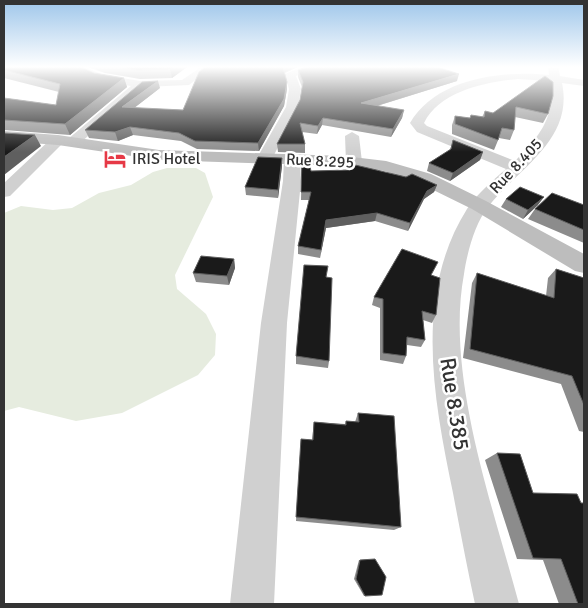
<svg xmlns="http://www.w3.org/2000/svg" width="588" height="608" viewBox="0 0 588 608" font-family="Signika,sans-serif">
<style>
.green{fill:#e6ecdf}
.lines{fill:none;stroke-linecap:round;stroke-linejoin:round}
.street{fill:#d0d0d0;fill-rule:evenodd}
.secondary{fill:#bdbdbd;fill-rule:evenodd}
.wall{fill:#8c8c8c}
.shaded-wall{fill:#5f5f5f}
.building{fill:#1a1a1a;stroke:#5f5f5f}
.labels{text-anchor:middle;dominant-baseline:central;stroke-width:5;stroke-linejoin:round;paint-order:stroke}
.far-poi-label{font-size:16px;fill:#333;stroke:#fff;text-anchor:start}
.far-street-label{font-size:16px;fill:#333;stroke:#fff}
.near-street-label{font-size:22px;fill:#333;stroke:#fff}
</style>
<rect width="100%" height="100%" fill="#fff"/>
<path class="green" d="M167 168H196L205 173 213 197 175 275 177 289 206 314 216 334 215 355 198 375 122 413 76 421 19 407 4 411V213L21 206 53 210 72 208 99 193 131 185 153 172Z"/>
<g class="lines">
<path class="street" d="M71 67H84L104 75 140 81 182 80 201 67H212L189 85 143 87 78 145H68L66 142 68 139 131 86 98 80Z
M302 67H317L296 76 301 89 298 107 271 161H259L257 158 286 107 289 89 285 74Z
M548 67H558L560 76 584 80V86L562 83C574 140 518 168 488 207 475 223 467 253 464 274 445 375 493 506 519 604H475C467 567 460 530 453 493 434 401 413 295 467 209 477 194 492 181 506 169L417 132 410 123C436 78 502 70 549 75ZM518 79 550 81C556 117 539 137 515 161L427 126 424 123C440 91 486 82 518 79Z
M352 132 359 136 362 162 354 167 346 162 345 136Z
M58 136 65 140 63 143 10 196 4 197V183L53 137Z
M292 154 300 159 301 181 287 323 274 604H230L261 323 283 181 284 159Z"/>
<path class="secondary" d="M4 131 58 135 159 150 344 156 386 161 431 174 486 201 584 254V273L575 271 472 209 417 182 384 171 344 166 159 160 58 145 4 141Z"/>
</g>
<path class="wall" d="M4 67 94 73 124 78 127 87 70 135 4 130V98L56 105 59 92 4 78Z
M88 67H187L172 78 140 79 105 73Z
M298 67 285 73 287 82V89L284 106 259 151 197 149 181 141 133 135 118 141 89 138 85 130 160 88 134 108 183 110Z
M298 70 457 81 377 106 404 110 402 118 391 137 322 125 317 134 302 132 305 144V153L278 152 277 144 300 100 302 87 298 77Z
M553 82 548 114 543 123 515 117 514 130 510 140 499 138 494 150 452 134V125L455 116 470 118 471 115 482 117 485 111 493 113Z
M584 92V118L583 94Z
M453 140 483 152 480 160 450 181 427 171 429 163 450 150Z
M282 158V166L278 198 246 195 245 187Z
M302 159 311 171 437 185 434 192 424 199 408 231 375 221 326 228 320 258 298 254V246L309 200H301Z
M506 199 538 205 523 219 501 207Z
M584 205V243L528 219 535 209Z
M234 259 235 268 229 285 196 282 193 273Z
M556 269 584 278V432L579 431 561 384 463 358 472 283 477 273 546 296 548 278Z
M432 275 436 315 432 323 423 320 425 340 421 347 407 345 406 356 403 364 380 360V308L372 305 374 297Z
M326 277 329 361 328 368 296 364V356Z
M358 413 401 527 394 530 296 521 301 439 312 440 314 422 345 424 346 421 355 422Z
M497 453 533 493 584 604H559L543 560 517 559 485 460Z
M359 560H360L365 596H364L354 579Z"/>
<path class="shaded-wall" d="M174 67H187L172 78 170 69Z
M283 67H298L283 73Z
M459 74 457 81 360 111 361 103Z
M124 78 127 87 70 135 65 124Z
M158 81 160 88 125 115 122 107Z
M287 82V89L284 106 259 151 258 143Z
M404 110 402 118 391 137 393 129Z
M323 118 322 125 317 134 318 126Z
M130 127 133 135 118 141 115 132Z
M35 135 41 146 4 175V157Z
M483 152 480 160 450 181 453 173Z
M282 158V166L278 198V190Z
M437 185 434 192 424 199 408 231 410 223 427 191Z
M544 197 538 205 523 219 528 210Z
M377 213 375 221 326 228 320 258 326 220Z
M234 259 235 268 229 285 227 276Z"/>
<path class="building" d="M4 67H81L94 73 124 78 65 124 4 120V98L56 105 60 84 4 70Z
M117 67H174L170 69 137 70Z
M205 67H283L287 82 284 99 258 143 195 141 179 133 130 127 115 132 85 130 142 82 158 81 122 107 183 110 199 72Z
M307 67H437L459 74 361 103 404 110 393 129 323 118 318 126 300 123 305 144H277L300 100 303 82 298 70Z
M545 76 553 82V96L548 114 516 107 514 130 502 128 498 140 455 124V116L470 118 471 115 484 117 485 111 493 113Z
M4 133 35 135 4 157Z
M453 140 483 152 453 173 429 163 451 149Z
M258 157 282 158 278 190 245 187Z
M302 159H308L311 171 348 170 351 164 406 177 412 174 437 185 427 191 410 223 377 213 326 220 321 250 298 246 311 192H301Z
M520 187 544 197 528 210 506 199Z
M552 193 584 205V230L535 209Z
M402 249 438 262 431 275 440 278 436 315 422 311 425 340 407 337 406 356 383 353V299L374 297Z
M201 256 234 259 227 276 193 273Z
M304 265 328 266 326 277 332 278 329 361 296 356Z
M556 269 584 278V405L572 376 470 349 477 273 554 298Z
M358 413 394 416 401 527 296 517 301 439 313 440 314 422 346 425V421L359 422Z
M497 453 520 454 533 493 577 494 581 503H584V604H578L561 559 533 558Z
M375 559 386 577 382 595 365 596 356 579 360 560Z"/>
<linearGradient id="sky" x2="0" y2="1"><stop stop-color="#9ec6ea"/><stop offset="0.44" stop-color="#fff"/><stop offset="1" stop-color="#fff" stop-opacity="0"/></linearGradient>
<rect width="588" height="152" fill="url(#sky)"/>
<defs>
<g id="hotel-bare" transform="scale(1.725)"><path d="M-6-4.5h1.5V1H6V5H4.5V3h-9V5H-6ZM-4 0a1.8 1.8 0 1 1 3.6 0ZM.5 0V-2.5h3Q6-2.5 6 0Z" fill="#e63946" stroke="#fff" stroke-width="2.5" paint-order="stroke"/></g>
</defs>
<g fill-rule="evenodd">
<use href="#hotel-bare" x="115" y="159"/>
</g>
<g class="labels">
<g class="far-poi-label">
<text x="132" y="159">IRIS Hotel</text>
</g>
<g class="far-street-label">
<text transform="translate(320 161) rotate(3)">Rue 8.295</text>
<text transform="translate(516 166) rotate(-47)">Rue 8.405</text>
</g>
<g class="near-street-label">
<text transform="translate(455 404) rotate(81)">Rue 8.385</text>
</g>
</g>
<rect width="588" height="608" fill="none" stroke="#333333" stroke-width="10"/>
</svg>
